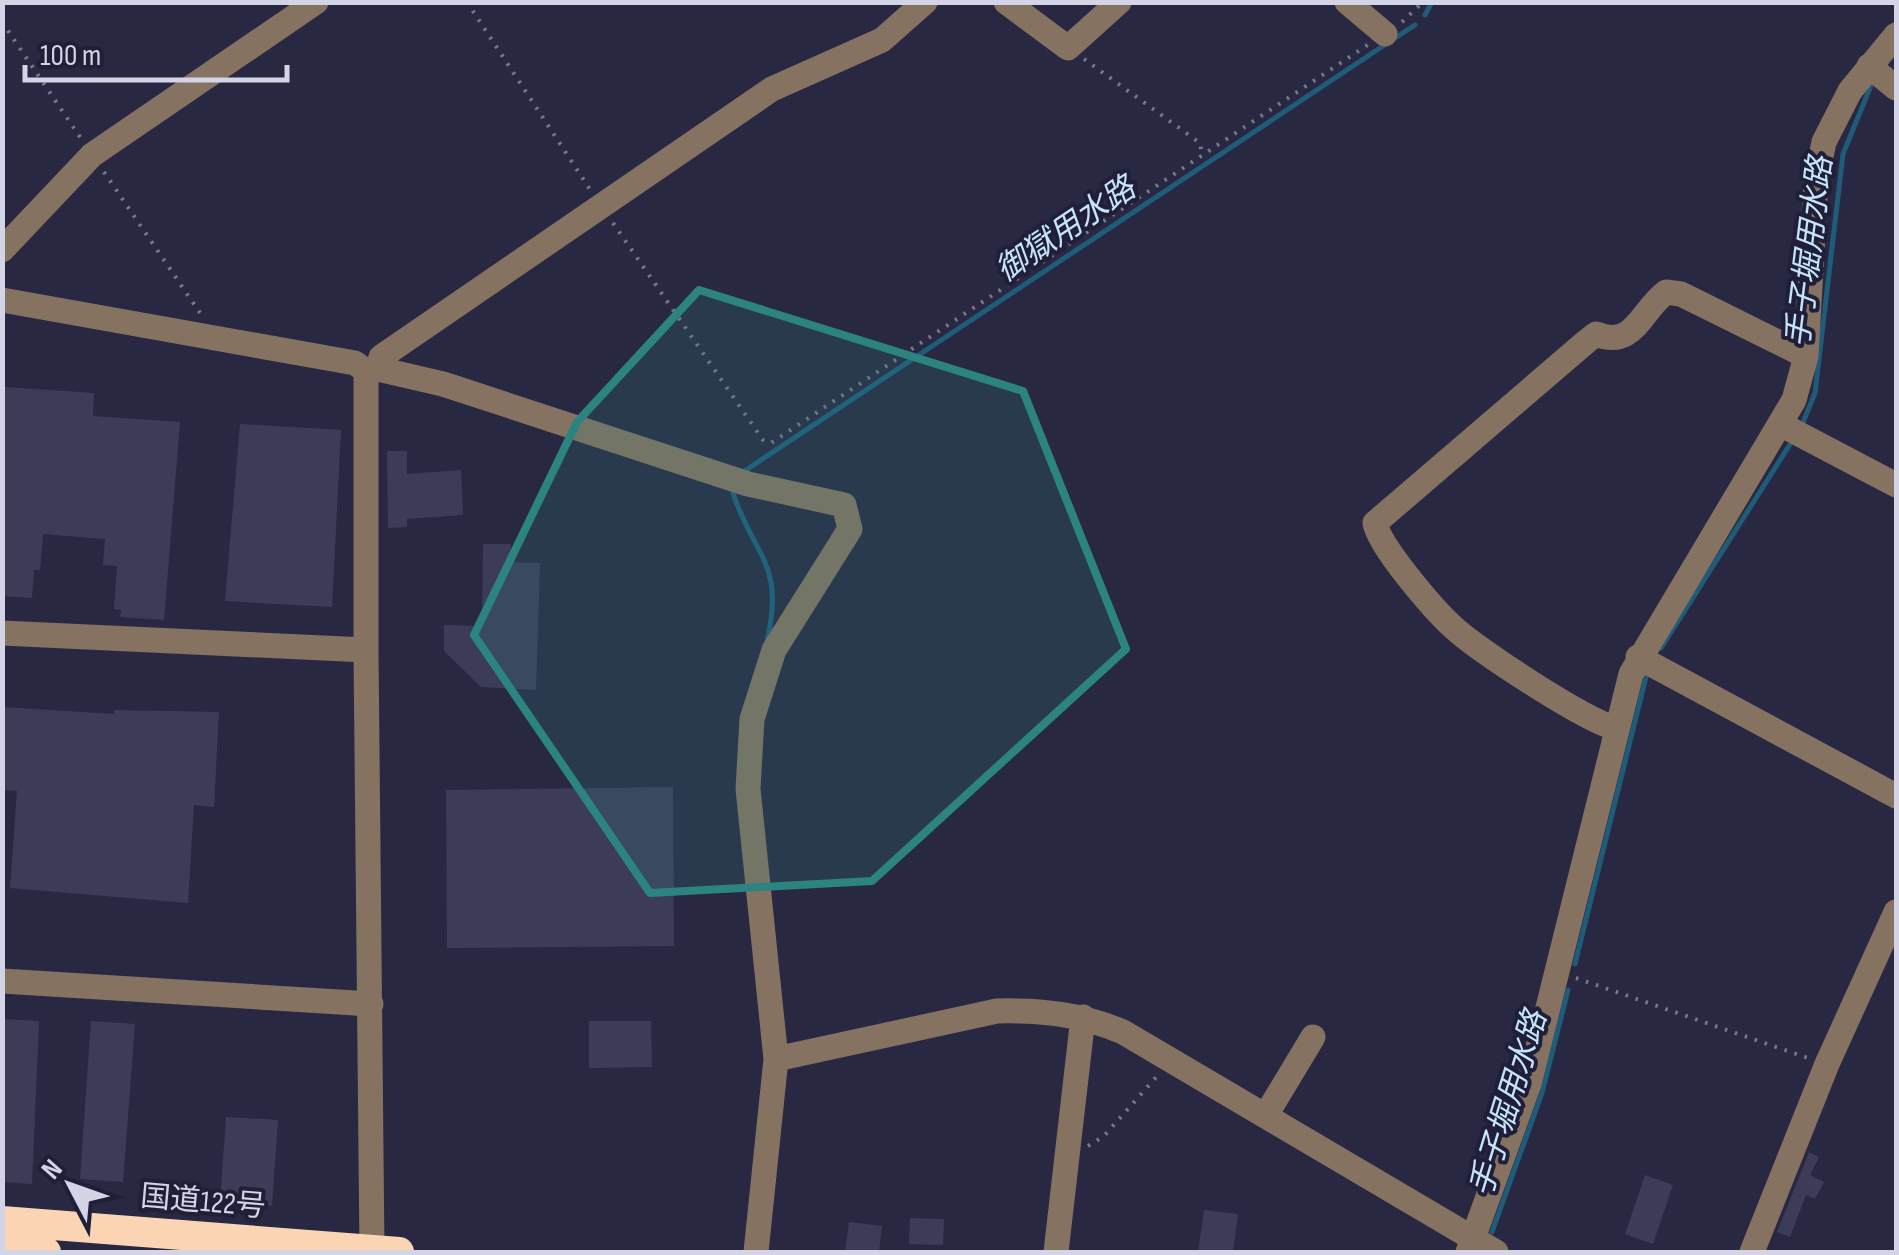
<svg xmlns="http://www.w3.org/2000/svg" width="1899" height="1255" viewBox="0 0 1899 1255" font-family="'Sofia Sans Condensed','Noto Sans JP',sans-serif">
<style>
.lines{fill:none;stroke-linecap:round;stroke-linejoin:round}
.stream{stroke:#1f5c79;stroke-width:5}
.building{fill:#3d3c58}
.path{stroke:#78778e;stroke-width:4;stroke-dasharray:2.5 8;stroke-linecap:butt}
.minor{stroke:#857261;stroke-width:25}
.highway{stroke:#fbd5b3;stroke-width:30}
.marked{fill:#2c8480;fill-opacity:0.2;stroke:#2c8480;stroke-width:8;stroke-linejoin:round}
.labels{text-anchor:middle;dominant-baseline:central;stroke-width:8;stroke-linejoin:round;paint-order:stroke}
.street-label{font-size:30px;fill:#d3d4e5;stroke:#201e38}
.water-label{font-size:32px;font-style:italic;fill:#c4e5f8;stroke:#201e38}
</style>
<rect width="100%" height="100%" fill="#292843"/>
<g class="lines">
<path class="stream" d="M1425 15 1432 2
M1395 38 1415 25
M1802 425 1815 393 1843 154 1872 83
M743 472 1386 44
M733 493C755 559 785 563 767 641
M1661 648 1794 438
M1575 964 1646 677
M1492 1232 1542 1093 1568 990"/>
</g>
<path class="building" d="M5 387 94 393 93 416 180 422 164 620 120 617 121 610 114 609 117 566 103 565 105 539 43 534 40 570H34L32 598 2 596Z
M240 424 341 430 332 607 225 601Z
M387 451H407V474L461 470 463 515 407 519V527L388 528Z
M483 544H511V562L540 563 536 690 481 687 444 651V625L482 626Z
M2 707 114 714V710L219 712 214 807 194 805 188 903 10 888 17 791 2 790Z
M673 787 674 946 447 948 446 790Z
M2 1019 39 1021 32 1184 2 1182Z
M91 1021 135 1024 123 1182 80 1179Z
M589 1021H651L652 1067 589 1068Z
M226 1117 278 1120 272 1206 220 1202Z
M1809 1152 1819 1157 1810 1175 1824 1182 1815 1199 1806 1195 1790 1237 1777 1232Z
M1645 1175 1673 1185 1653 1244 1625 1234Z
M1204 1210 1238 1214 1233 1252H1198Z
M910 1218 944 1219 943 1245 909 1244Z
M849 1222 882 1226 879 1252H845Z"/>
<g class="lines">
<path class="path" d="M467 2 591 191
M2 22 82 140
M1402 22 1423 2
M1084 59 1200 143 1202 155
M104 172 200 313
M613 223 763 440 771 443 1369 44
M1576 978 1808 1058
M1088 1146 1104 1136 1158 1075"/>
<path class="minor" d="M1006 2 1068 48 1119 2
M1347 2 1385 34
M1869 66 1896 88
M2 250 92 155 316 2
M2 300 355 363 366 371V650
M378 369 381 357 772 89 882 40 925 2
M366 371 378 369 443 384 748 484 844 505 850 529 774 650 752 719 748 789 776 1059
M1782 425 1896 485
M2 633 366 650 372 1252
M1638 657 1896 796
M1616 728C1587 722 1476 649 1453 627 1434 610 1379 546 1375 523L1587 341 1596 334C1634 349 1639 313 1666 292L1681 294 1806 356
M2 981 371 1004
M1266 1115 1313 1037
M756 1252 776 1059 997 1011C1042 1010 1081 1014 1123 1032L1496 1252
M1056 1252 1083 1017
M1468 1252 1529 1084 1631 674 1794 400 1806 356 1816 181 1824 142 1850 91 1896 35
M1752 1252 1827 1064 1896 912"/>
<path class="highway" d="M2 1221 399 1252
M2 1250 46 1252"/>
</g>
<path class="marked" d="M699 290 1023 391 1126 649 872 881 650 893 474 635 577 422Z"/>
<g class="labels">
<g class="street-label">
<text transform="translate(203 1202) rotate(5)">国道122号</text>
</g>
<g class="water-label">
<text transform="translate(1066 230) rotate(-34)">御獄用水路</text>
<text transform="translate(1810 252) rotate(-83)">手子堀用水路</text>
<text transform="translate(1509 1104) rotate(-73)">手子堀用水路</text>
</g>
</g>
<rect width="1899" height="1255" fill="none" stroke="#d3d4e5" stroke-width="10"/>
<g transform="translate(70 1185) rotate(311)" stroke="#201e38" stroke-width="8" paint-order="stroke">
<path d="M0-8L18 38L0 25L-18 38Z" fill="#d3d4e5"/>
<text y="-15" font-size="28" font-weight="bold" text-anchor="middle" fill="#d3d4e5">N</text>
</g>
<path d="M25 65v15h262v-15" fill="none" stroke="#d3d4e5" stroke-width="5"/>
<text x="40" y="65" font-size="30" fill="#d3d4e5" stroke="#201e38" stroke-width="8" paint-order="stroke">100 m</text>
</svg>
